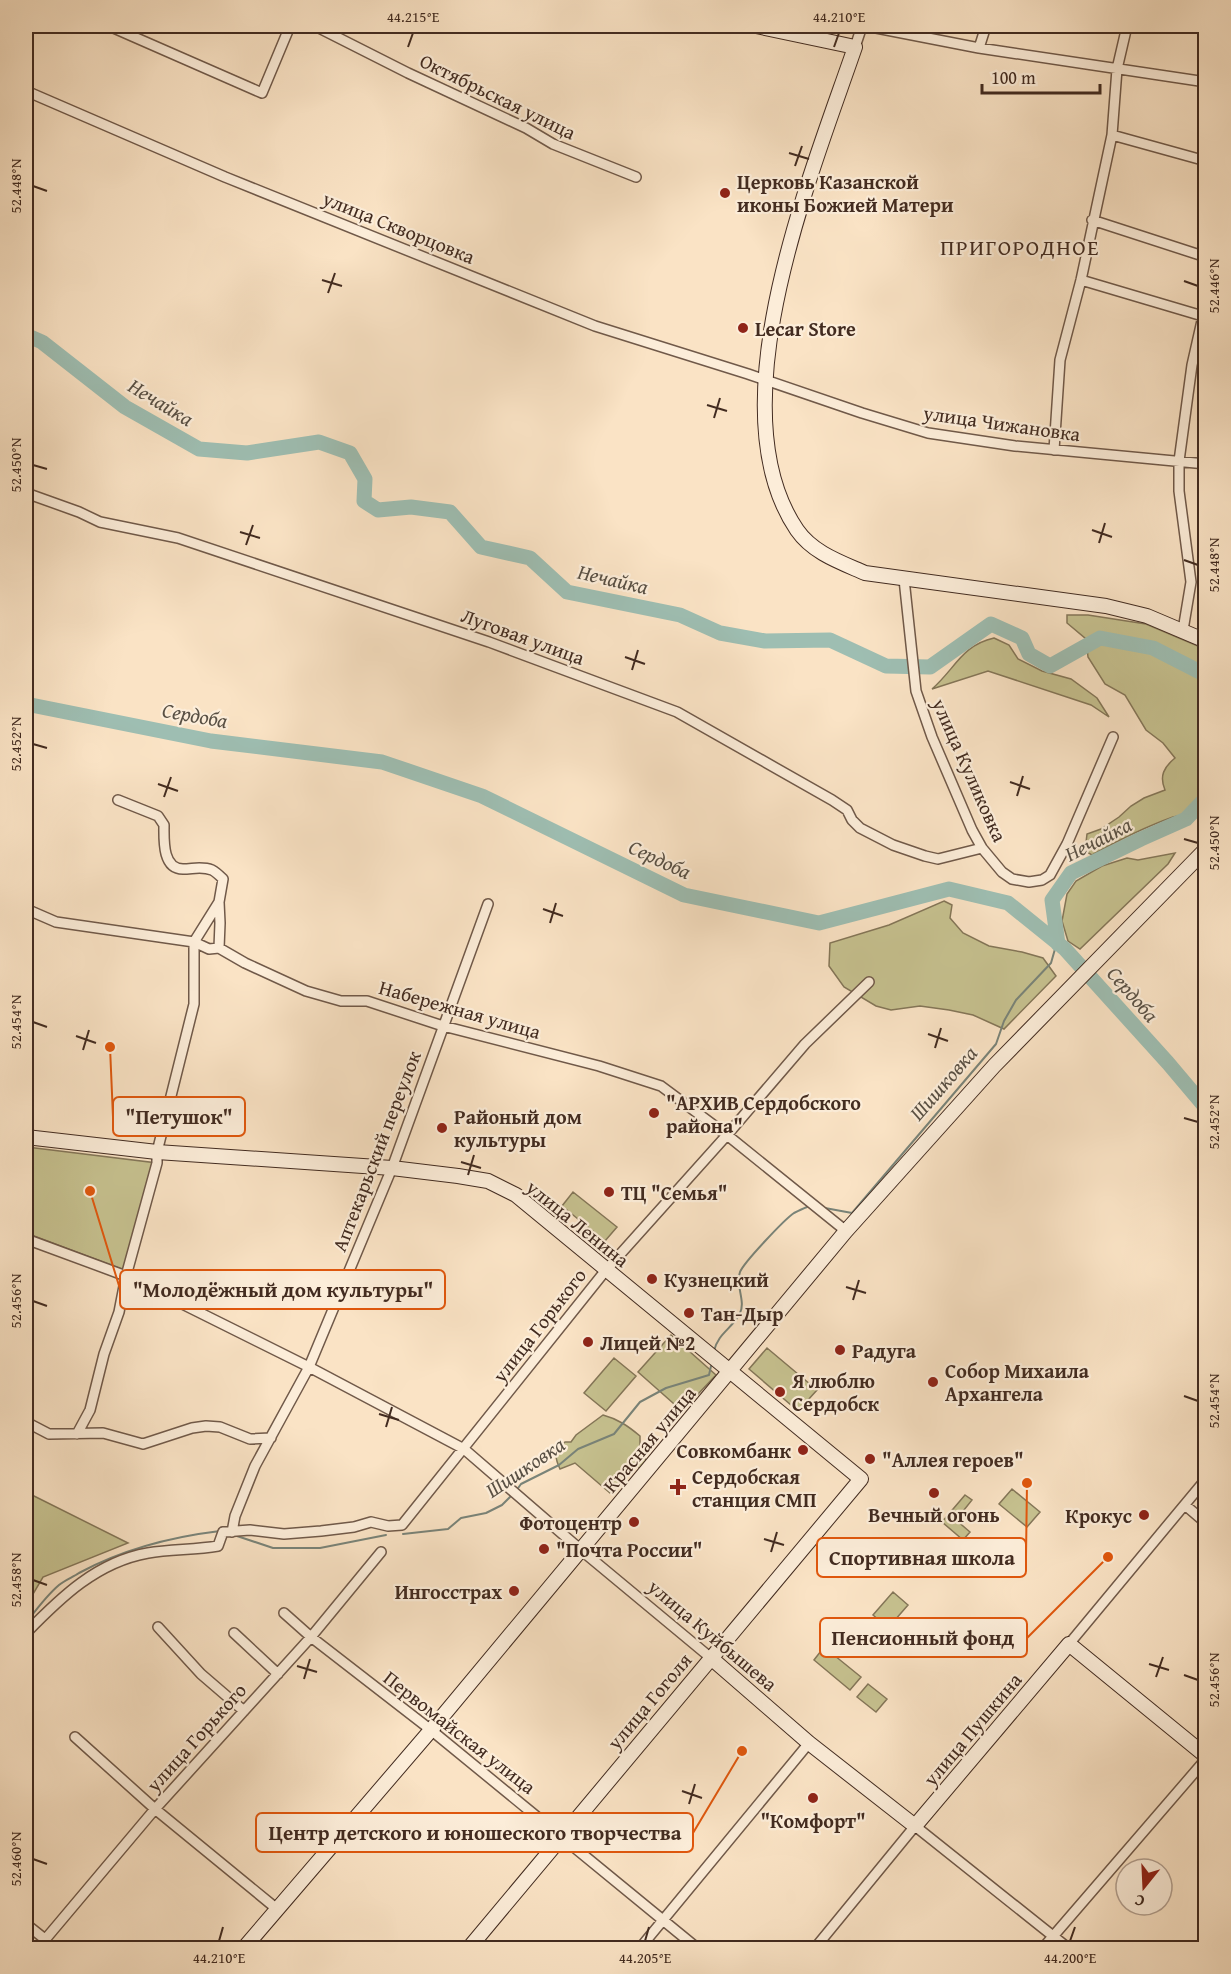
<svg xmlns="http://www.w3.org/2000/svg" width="1231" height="1974" viewBox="0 0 1231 1974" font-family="'Gentium Book Plus',serif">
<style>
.green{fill:#c6c18f;stroke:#847658;stroke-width:1.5}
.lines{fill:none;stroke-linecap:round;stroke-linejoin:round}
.stream{stroke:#798378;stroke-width:2}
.river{stroke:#9ebeb2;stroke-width:15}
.street-casing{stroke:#705949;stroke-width:12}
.secondary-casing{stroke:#422b20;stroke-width:16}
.street{stroke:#fcedd9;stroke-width:9}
.secondary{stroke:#fcedd9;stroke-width:14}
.ticks{fill:none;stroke:#422b20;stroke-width:2}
.poi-dot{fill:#8f2418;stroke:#fcedd9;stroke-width:2}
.labels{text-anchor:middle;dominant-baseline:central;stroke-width:4.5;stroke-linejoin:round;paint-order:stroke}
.street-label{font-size:20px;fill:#422b20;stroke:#fcedd9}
.poi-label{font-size:20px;font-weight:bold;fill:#422b20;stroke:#fcedd9;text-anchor:start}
.water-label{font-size:21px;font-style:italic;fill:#595044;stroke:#fcedd9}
.quarter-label{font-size:22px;letter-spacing:1.5px;fill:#422b20;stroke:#fcedd9}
.leader{fill:none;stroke:#e0570d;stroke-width:2}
.callout-dot{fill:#e0570d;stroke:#fcedd9;stroke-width:2}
.callout{fill:#fcedd9;stroke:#e0570d;stroke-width:2}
.callout-label{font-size:21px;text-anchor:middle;font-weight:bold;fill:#422b20}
.neatline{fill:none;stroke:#422b20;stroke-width:2}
.ticks-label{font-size:15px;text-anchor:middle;fill:#422b20}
</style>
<rect width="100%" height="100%" fill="#fae3c5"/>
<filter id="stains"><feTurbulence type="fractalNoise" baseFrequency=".00333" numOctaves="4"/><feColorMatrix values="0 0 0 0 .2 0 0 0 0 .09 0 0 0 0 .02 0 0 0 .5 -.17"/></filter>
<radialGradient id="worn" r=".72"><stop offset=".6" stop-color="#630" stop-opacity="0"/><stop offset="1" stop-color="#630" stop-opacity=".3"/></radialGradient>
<path class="green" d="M1067 615H1088L1146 624 1205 649V817C1196 818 1182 814 1173 817 1145 827 1119 840 1092 855L1085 851 1087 834 1101 829 1119 817 1131 806 1144 798 1165 790C1159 776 1164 767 1175 758L1163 743 1146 730 1125 695 1105 684 1088 657 1086 639 1067 623Z
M994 638 1009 645 1018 659 1042 671 1071 679 1097 698 1109 717 1091 705 988 671 932 689C955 669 962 645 994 638Z
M1175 853 1168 864 1080 949 1068 941 1062 921 1067 894 1076 881 1102 866 1127 858 1138 860Z
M944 901 952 905 950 918 963 933 989 946 1022 952 1043 958 1056 976 1004 1029 973 1015 949 1010 920 1006 891 1010 876 1006 844 987 829 966 830 943 889 925Z
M27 1147 157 1163 124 1270 26 1233V1153Z
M573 1192 617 1227 605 1241 562 1206Z
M671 1335 716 1375 682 1411 638 1372Z
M767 1348 817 1390 798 1411 749 1369Z
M614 1358 636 1376 606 1411 584 1393Z
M603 1415C618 1419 628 1426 640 1436V1453L648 1462 642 1470 636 1465 610 1493 575 1463 560 1469C554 1456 554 1452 565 1442H571L576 1435Z
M1012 1489 1040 1512 1027 1527 999 1504Z
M26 1492 128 1543 43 1577 26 1606Z
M965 1495 972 1500 956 1520 970 1532 963 1540 942 1522Z
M893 1592 908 1605 888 1628 873 1615Z
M824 1647 861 1677 850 1690 814 1660Z
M868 1684 887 1699 876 1712 857 1697Z"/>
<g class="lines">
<path class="stream" d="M825 1208 852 1213 996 1044 1004 1021 1016 1000 1051 963 1057 942
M714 1351C718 1333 733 1328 740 1313 746 1301 735 1285 740 1272 744 1262 785 1219 794 1213 798 1211 802 1209 807 1207
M516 1491 521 1484 559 1465 578 1449 614 1434 640 1402 666 1388 709 1375 711 1366
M403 1534 448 1529 461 1518 486 1513 502 1505 512 1495
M234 1535 273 1548H320L386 1535
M26 1623C36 1610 46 1596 59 1585 65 1580 73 1577 79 1573 123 1549 170 1537 220 1531"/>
<path class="river" d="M26 335 42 342 125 407 199 449 247 453 319 442 350 453 365 479 364 501 378 510 411 507 450 512 481 547 530 558 567 592 680 615 720 633 765 641 830 640 886 666 930 667 991 624 1022 638 1029 654 1050 666 1100 638 1153 648 1202 673 1206 677
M26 704 211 741 382 762 482 796 684 895 819 923 949 889 1008 903 1065 949 1168 1063 1206 1108
M1058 944 1052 900 1071 873 1141 839 1186 819 1206 798"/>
<g class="street-casing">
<path id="street" d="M109 26 262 93 290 26
M315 26 408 73 526 128 553 144 636 177
M866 26 979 48 1206 82
M855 47 862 26
M979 48 986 26
M26 91 225 177 595 326 748 374 862 413 928 433 1015 446 1206 464
M1112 135 1206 161
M1092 220 1206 257
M1081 280 1206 317
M1054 450 1060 360 1081 280 1112 135 1117 69 1127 26
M26 493 79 512 100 522 178 538 489 642 677 712 832 800 847 810 852 820 860 828 893 845 925 856 938 859 982 848
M904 579 916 691 932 737 972 830 982 848 1002 872 1012 879 1029 882 1042 880 1050 875 1067 844 1113 737
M1183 630 1191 582 1179 491V461L1192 365 1206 303
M26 909 56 922 194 942 209 949 219 948 245 963 306 991 341 1001H367L443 1026 599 1066 661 1086 727 1135 846 1231
M219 948 220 923 219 902
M26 1239 126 1276 309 1367 464 1449 581 1550 711 1658
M26 1422 49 1434 103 1433 143 1444 192 1428 206 1426 220 1427 250 1439 271 1438
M77 1434 90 1410 104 1354 119 1312 126 1276 157 1163V1152L194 1004V942L219 902 223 879C220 876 216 872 212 870 202 866 193 869 183 869 162 869 164 839 164 825L158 816 118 800
M1185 1505 1206 1523
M232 1532 235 1516 255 1466 309 1367 392 1168 488 904
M284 1613 311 1637 431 1730 697 1948
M158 1627 201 1674 244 1711
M26 1633C61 1597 97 1562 148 1553 171 1549 195 1550 218 1546L223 1532 250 1530 284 1534 321 1531 354 1527 371 1522 388 1526 402 1525 606 1270 727 1135 805 1044 869 982
M234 1633 278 1674
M1069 1644 1206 1479
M75 1737 155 1809 277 1909
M26 1924 46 1940
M38 1948 155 1809 311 1637 381 1552
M640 1948 809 1743
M815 1948 915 1826 1068 1948
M1043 1948 1206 1759"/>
</g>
<g class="secondary-casing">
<path id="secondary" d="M756 26 855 47C812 173 714 408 797 530 813 553 840 562 865 573L1106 606 1147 616 1206 641
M26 1137 157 1152 392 1168 458 1176 488 1181 516 1195 861 1479 469 1948
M711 1658 809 1743 915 1826 1069 1644 1206 1756
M244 1948 431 1730 846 1231 994 1066 1206 849"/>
</g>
<use href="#street" class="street"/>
<use href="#secondary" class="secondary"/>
</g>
<path class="ticks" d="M408 47 413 33M834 47 839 33M789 153 809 159M795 166 802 146M33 186 47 191M322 280 342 286M1184 281 1198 286M328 293 335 273M707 405 727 411M714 418 720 398M33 465 47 469M1092 530 1112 537M240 532 260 538M1099 543 1105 523M246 545 253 525M1184 560 1198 565M625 657 645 664M632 670 638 650M33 744 47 748M1010 782 1030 789M158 784 178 791M1017 796 1023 776M164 797 171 777M1184 839 1198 843M543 909 563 916M550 923 556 903M33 1022 47 1027M928 1034 948 1041M76 1036 96 1043M935 1048 941 1028M83 1050 89 1030M1184 1118 1198 1122M461 1162 481 1168M468 1175 474 1155M846 1287 866 1293M853 1300 859 1280M33 1301 47 1306M1184 1396 1198 1401M379 1414 399 1420M386 1427 392 1407M764 1539 784 1545M771 1552 777 1532M33 1580 47 1585M1149 1664 1169 1670M297 1666 317 1672M1184 1675 1198 1680M1156 1677 1163 1657M304 1679 310 1659M682 1791 702 1798M689 1804 695 1784M33 1859 47 1864M219 1941 223 1927M645 1941 649 1927M1070 1941 1075 1927"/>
<g class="poi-dot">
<circle cx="725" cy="193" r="6"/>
<circle cx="743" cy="328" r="6"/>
<circle cx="654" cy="1113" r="6"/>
<circle cx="442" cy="1128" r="6"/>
<circle cx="609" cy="1192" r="6"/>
<circle cx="652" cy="1279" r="6"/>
<circle cx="689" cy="1313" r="6"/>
<circle cx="588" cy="1342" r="6"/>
<circle cx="840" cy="1350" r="6"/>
<circle cx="933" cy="1382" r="6"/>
<circle cx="780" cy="1392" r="6"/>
<circle cx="803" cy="1450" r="6"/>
<circle cx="870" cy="1459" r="6"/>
<path d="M675 1478h6v6h6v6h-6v6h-6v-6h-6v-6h6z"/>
<circle cx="934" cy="1493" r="6"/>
<circle cx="1144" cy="1515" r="6"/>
<circle cx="634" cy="1522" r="6"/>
<circle cx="544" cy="1549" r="6"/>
<circle cx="514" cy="1591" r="6"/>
<circle cx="813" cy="1798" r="6"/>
</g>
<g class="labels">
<g class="street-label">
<text transform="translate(498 96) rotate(26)">Октябрьская улица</text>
<text transform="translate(399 227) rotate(22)">улица Скворцовка</text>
<text transform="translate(1002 423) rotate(8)">улица Чижановка</text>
<text transform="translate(523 636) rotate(20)">Луговая улица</text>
<text transform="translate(970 770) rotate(66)">улица Куликовка</text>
<text transform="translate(460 1009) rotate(16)">Набережная улица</text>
<text transform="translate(376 1151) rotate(-69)">Аптекарьский переулок</text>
<text transform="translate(578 1223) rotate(39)">улица Ленина</text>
<text transform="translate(539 1325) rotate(-52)">улица Горького</text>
<text transform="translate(649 1439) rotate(-50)">Красная улица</text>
<text transform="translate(713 1635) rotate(40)">улица Куйбышева</text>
<text transform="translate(649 1701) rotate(-50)">улица Гоголя</text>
<text transform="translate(972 1729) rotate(-50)">улица Пушкина</text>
<text transform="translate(460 1732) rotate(38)">Первомайская улица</text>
<text transform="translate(196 1737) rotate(-48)">улица Горького</text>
</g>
<g class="poi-label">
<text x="737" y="181">Церковь Казанской<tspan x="737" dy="23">иконы Божией Матери</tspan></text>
<text x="755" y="328">Lecar Store</text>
<text x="666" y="1102">"АРХИВ Сердобского<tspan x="666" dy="23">района"</tspan></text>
<text x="454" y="1116">Районый дом<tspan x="454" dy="23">культуры</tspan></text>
<text x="621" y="1192">ТЦ "Семья"</text>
<text x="664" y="1279">Кузнецкий</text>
<text x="701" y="1313">Тан-Дыр</text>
<text x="600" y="1342">Лицей №2</text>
<text x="852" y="1350">Радуга</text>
<text x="945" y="1370">Собор Михаила<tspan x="945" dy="23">Архангела</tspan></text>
<text x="792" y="1380">Я люблю<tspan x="792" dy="23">Сердобск</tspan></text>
<text x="791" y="1450" text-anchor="end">Совкомбанк</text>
<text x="882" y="1459">"Аллея героев"</text>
<text x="692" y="1476">Сердобская<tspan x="692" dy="23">станция СМП</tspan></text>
<text x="934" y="1514" text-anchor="middle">Вечный огонь</text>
<text x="1132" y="1515" text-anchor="end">Крокус</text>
<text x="622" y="1522" text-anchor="end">Фотоцентр</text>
<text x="556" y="1549">"Почта России"</text>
<text x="502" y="1591" text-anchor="end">Ингосстрах</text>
<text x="813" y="1820" text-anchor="middle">"Комфорт"</text>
</g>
<g class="water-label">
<text transform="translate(161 402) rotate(31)">Нечайка</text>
<text transform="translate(613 579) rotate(13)">Нечайка</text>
<text transform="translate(195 715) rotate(10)">Сердоба</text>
<text transform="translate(1098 839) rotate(-27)">Нечайка</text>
<text transform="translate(660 859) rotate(25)">Сердоба</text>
<text transform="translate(1133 994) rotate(49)">Сердоба</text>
<text transform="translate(943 1083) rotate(-49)">Шишковка</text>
<text transform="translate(525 1467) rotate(-34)">Шишковка</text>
</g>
<g class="quarter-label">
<text x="1020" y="247">ПРИГОРОДНОЕ</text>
</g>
</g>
<path class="leader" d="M110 1047L113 1117M90 1191L120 1289M1027 1483L1026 1557M1108 1557L1027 1638M742 1751L693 1833"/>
<g class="callout-dot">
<circle cx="110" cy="1047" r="6"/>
<circle cx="90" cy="1191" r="6"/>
<circle cx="1027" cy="1483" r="6"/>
<circle cx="1108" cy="1557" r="6"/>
<circle cx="742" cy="1751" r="6"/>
</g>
<g class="callout">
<rect x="113" y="1097" width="132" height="39" rx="6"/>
<rect x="120" y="1270" width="325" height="39" rx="6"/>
<rect x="817" y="1538" width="209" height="39" rx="6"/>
<rect x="820" y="1618" width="207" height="39" rx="6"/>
<rect x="256" y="1813" width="437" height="39" rx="6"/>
</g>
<g class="callout-label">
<text x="179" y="1124">"Петушок"</text>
<text x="283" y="1297">"Молодёжный дом культуры"</text>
<text x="922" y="1565">Спортивная школа</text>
<text x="923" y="1645">Пенсионный фонд</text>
<text x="475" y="1840">Центр детского и юношеского творчества</text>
</g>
<rect width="1231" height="1974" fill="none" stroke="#fae3c5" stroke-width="66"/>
<g transform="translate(1144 1887) rotate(198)"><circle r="28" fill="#fcedd9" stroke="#b29f8f" stroke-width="1.5"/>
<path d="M0-4.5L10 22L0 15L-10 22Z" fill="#8f2418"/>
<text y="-9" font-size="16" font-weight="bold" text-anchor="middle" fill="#422b20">С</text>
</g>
<path d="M982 84v9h118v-9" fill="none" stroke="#422b20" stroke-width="3"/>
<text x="991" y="84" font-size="18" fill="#422b20" stroke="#fcedd9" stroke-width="4.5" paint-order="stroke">100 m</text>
<rect x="33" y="33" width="1165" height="1908" class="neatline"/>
<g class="ticks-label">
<text x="413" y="22">44.215°E</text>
<text x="839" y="22">44.210°E</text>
<text transform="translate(16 186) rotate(-90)" y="5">52.448°N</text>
<text transform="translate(1214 286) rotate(-90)" y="5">52.446°N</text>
<text transform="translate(16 465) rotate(-90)" y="5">52.450°N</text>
<text transform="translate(1214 565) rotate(-90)" y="5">52.448°N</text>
<text transform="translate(16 744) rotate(-90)" y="5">52.452°N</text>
<text transform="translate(1214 843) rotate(-90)" y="5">52.450°N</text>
<text transform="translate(16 1022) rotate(-90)" y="5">52.454°N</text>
<text transform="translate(1214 1122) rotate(-90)" y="5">52.452°N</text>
<text transform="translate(16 1301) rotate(-90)" y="5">52.456°N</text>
<text transform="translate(1214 1401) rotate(-90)" y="5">52.454°N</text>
<text transform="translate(16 1580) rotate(-90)" y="5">52.458°N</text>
<text transform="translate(1214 1680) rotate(-90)" y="5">52.456°N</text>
<text transform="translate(16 1859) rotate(-90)" y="5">52.460°N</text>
<text x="219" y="1963">44.210°E</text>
<text x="645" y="1963">44.205°E</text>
<text x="1070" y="1963">44.200°E</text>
</g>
<rect width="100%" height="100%" filter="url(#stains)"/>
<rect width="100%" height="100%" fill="url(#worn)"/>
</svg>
